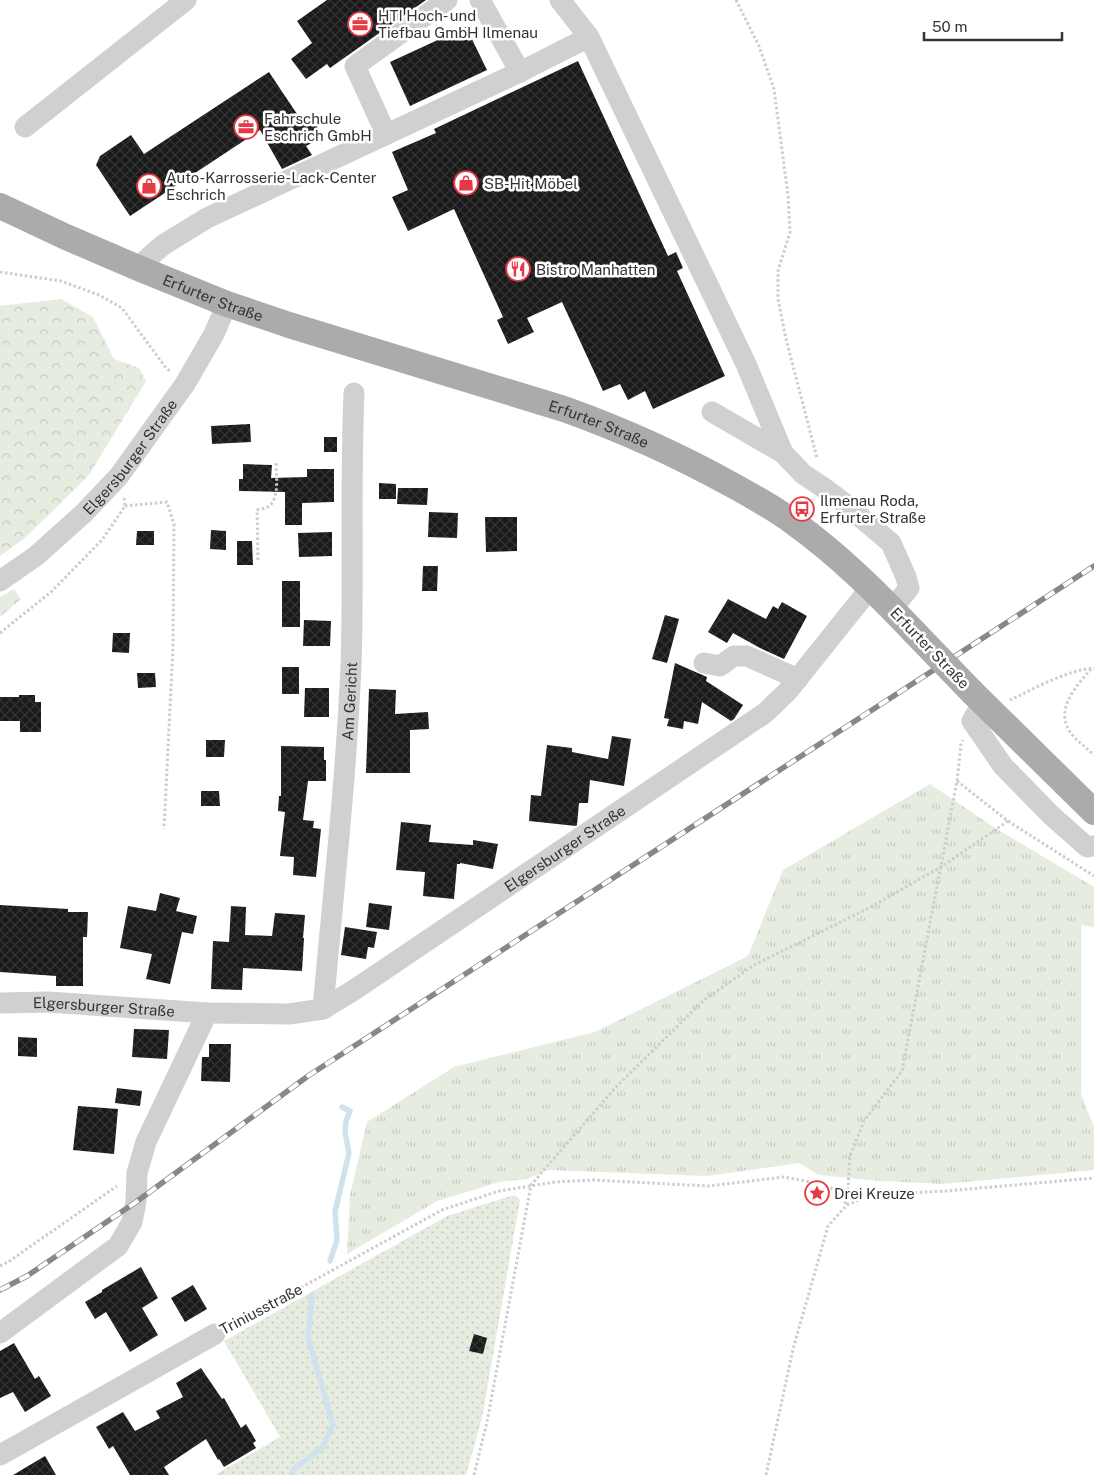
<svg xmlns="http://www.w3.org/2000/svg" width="1094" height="1475" viewBox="0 0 1094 1475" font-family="'Public Sans',sans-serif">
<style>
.grass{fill:url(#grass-tufts)}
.forest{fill:url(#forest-crowns)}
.garden{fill:url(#garden-dots)}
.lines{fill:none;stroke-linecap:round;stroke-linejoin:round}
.stream{stroke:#cfe2ee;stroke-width:5.5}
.building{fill:url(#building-cross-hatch)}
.path{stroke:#cdcdcd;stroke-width:3;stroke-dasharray:2.5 2.5;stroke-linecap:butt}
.minor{stroke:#d0d0d0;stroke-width:21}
.major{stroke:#ababab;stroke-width:26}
.rail-casing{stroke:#888;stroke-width:5.5}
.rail{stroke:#fff;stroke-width:4;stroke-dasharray:11;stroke-linecap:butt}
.major-bridge{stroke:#ababab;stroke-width:26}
.labels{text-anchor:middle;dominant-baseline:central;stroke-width:5;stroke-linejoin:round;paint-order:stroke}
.poi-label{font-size:15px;fill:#333;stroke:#fff;text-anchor:start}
.street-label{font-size:15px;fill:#333;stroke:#fff}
</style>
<defs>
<pattern id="grass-tufts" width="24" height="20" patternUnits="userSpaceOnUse" patternTransform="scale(1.25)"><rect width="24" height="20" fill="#e6ecdf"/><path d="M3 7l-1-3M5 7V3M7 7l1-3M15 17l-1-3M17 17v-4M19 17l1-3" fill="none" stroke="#c6cbc0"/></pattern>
<pattern id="forest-crowns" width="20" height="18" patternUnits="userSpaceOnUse" patternTransform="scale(1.25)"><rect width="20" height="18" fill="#e6ecdf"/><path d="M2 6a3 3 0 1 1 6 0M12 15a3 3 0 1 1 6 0" fill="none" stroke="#c6cbc0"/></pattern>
<pattern id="garden-dots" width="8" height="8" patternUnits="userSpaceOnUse" patternTransform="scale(1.25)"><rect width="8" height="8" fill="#e6ecdf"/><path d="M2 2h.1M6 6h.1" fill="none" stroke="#c6cbc0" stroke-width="1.8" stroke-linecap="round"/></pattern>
<pattern id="building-cross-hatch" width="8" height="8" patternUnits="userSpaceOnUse" patternTransform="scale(1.25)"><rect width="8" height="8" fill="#1a1a1a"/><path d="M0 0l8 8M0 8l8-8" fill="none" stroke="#333"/></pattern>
</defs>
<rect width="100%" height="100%" fill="#fff"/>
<path class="grass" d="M930 784 995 828 1094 887V927L1081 925V1094L1094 1127V1170L943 1184 881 1181 819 1175 799 1163 707 1176 548 1170 527 1179 499 1182 437 1201 347 1254 350 1195 367 1122 454 1067 595 1032 748 956 783 870Z"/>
<path class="forest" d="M61 299 93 317 114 359 139 368 146 381 89 475 25 538 0 556V306Z
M14 589 21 599 0 617V597Z"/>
<path class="garden" d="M514 1195 520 1200 482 1418 466 1475H215L280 1437 224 1341 447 1216Z"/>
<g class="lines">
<path class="stream" d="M330 1261 337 1240 335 1212 349 1153 345 1132 346 1121 350 1111 342 1107
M291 1475 295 1468 322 1448 333 1425 308 1337 312 1295"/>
</g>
<path class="building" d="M327 0H426L330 68 327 64 306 79 291 59 312 43 297 21Z
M466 27 487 70 410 106 390 62Z
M578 61 668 256 676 252 683 268 677 271 725 376 653 409 645 391 628 400 620 384 603 391 562 302 527 318 534 332 508 344 497 320 503 317 454 209 408 231 392 197 408 190 392 152 436 133 434 129Z
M269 72 305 126 314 121 323 137 306 146 312 155 282 169 260 130 130 216 96 165 100 156 131 135 144 154Z
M250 424 251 442 212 444 211 426Z
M324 437H337V452H324Z
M243 464 272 465 271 478 307 477V469H334V502L302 503V525H285V492L239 491V479H243Z
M379 483 396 484V499H379Z
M398 488H428L427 505 397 504Z
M429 512 458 513 457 538 428 537Z
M485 517H517V551L486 552Z
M211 530 226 531V550L210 549Z
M137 531H154V545H136Z
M332 532V556L299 557 298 533Z
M237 541H252L253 565H237Z
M423 566H438L437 591H422Z
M282 581H300V627H282Z
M728 599 766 619 773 606 778 609 782 602 807 616 784 659 760 648 733 633 727 643 708 632Z
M665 615 679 619 667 663 652 659Z
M304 620 331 621 330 646H303Z
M113 633H130L129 653 112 652Z
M675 663 707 677 706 681 743 705 734 719 731 721 702 702 698 724 684 721 683 729 667 726 669 719 664 718Z
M282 667H299V694H282Z
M137 673H155L156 687 138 688Z
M305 688H329V717H304Z
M369 689 396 690 395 714 428 712 429 729 410 730V773H366Z
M19 695H35V702H41V732H20V721H0V697H19Z
M612 736 631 739 624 786 590 780 588 803H579L577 825 576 826 529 821 531 795 541 796 547 745 572 748V752L608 759Z
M206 740H225L224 757H206Z
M281 746 324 747V760H326V781H308L303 820 314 821 313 828 321 829 316 877 293 875 294 857 280 856 285 812 278 811 279 796H281Z
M201 791H219L220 806H201Z
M401 822 431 825 429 842 473 845V840L498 844 493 869 460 863V864H457L454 899 423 896 425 872 396 870Z
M160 893 180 898 176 911 197 916 193 934 182 932 170 984 146 979 152 954 120 948 128 906 156 911Z
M369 903 392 906 389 930 366 927Z
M0 905 68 909V912H88L87 937H83V986H56V976L0 972Z
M231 906 246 907 245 935 272 936 275 913 305 915 303 938H304L302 971 243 968 242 990 211 989 213 941 229 942Z
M345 927 377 932 374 948 368 947 366 959 341 955Z
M134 1029 169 1030 167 1059 132 1057Z
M18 1037 37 1038V1057L18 1056Z
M209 1044H231L230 1082 201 1081 202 1057H209Z
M117 1088 142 1091 140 1106 115 1103Z
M78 1106 118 1109 114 1154 73 1150Z
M141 1267 158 1298 142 1308 158 1335 130 1352 106 1312 95 1319 85 1302 102 1292V1290Z
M193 1285 207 1309 185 1322 171 1298Z
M474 1334 487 1338 483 1354 469 1351Z
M14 1343 35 1379 39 1376 51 1396 25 1412 13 1392 0 1398V1351Z
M201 1368 222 1399 224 1398 241 1428 246 1424 256 1441 253 1443 256 1448 224 1467 219 1459 218 1460 206 1439 164 1467 169 1475H130L113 1446 109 1449 96 1427 123 1412 135 1431 160 1418 156 1411 183 1397 176 1383Z
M45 1456 56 1475H13Z"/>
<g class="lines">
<path class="path" d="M736 0 759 46 774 89 788 195 790 232 778 271V299L786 339 817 458
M0 272 61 281 99 295 122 308 166 368 171 372
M125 506 167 502 174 524 173 648 164 829
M258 560 257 510C261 509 267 508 269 506 280 498 276 473 276 461
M0 633 51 592 102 540 125 506 124 498
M1091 669C1074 689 1052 712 1074 737 1080 743 1087 749 1094 755
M1010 700C1036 688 1064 671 1094 668
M957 781 1008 821 1094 876
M847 1205 850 1156 864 1121 902 1071 957 781 961 744 963 740
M0 1266 8 1262 117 1186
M231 1326 442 1210 499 1191 555 1182 593 1180 708 1186 784 1177 821 1184 836 1190 847 1205
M220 1475 221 1474
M474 1475 487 1422 531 1185 615 1088 704 1000 754 965 867 909 941 867 1008 821
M766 1475 793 1349 828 1226 847 1205 870 1195 946 1191 1094 1178"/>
<g class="minor">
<path d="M480 0 520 72"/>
<path d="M560 0 589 37"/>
<path d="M25 127 186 0"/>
<path d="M386 134 355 66 447 0"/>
<path d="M143 270 147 259 163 245 207 218 520 72 589 37 746 364 783 453 803 474 824 488 844 503 891 543 906 577 909 588 892 609"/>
<path d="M712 412 783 453"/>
<path id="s1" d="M0 581 36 556 84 513 119 476 185 384 214 334 227 304"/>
<path d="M704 663 720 666 734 656H747L798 679"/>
<path d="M983 702 972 721 1003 766 1051 815 1087 847 1094 846"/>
<path id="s2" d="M0 1003 48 1002 207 1013 289 1014 323 1009 354 990 765 713 787 692 871 587"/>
<path id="s3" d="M323 1009C333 895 346 781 351 666 354 575 350 484 354 393"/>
<path d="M0 1333 118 1246 132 1222 136 1202 137 1173 146 1142 207 1013"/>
<path d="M0 1455 215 1334"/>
</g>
<g class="major">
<path id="s4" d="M0 206 66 237 143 270 227 304 289 325 564 409C623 430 680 456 734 486 754 497 774 508 793 522 839 555 877 593 916 634"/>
<path d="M972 692 1094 812"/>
</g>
<g class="rail-casing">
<path id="rail" d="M0 1290 27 1276 136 1202 308 1076 1094 566"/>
</g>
<use href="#rail" class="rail"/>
<path class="major-bridge" d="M916 634 972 692"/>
</g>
<defs>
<g id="office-ring" transform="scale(1.25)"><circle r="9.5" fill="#fff" stroke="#e63946" stroke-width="1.5"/><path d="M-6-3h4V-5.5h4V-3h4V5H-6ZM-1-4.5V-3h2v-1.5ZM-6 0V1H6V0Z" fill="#e63946"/></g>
<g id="shop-ring" transform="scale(1.25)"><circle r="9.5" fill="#fff" stroke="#e63946" stroke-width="1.5"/><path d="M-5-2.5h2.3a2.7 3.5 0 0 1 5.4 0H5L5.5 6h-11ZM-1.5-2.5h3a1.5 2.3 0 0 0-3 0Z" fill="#e63946"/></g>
<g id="restaurant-ring" transform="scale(1.25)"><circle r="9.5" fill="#fff" stroke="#e63946" stroke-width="1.5"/><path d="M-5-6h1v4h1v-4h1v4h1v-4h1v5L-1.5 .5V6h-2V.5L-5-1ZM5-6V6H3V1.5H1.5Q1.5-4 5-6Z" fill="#e63946"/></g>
<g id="bus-ring" transform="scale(1.25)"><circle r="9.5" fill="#fff" stroke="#e63946" stroke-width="1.5"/><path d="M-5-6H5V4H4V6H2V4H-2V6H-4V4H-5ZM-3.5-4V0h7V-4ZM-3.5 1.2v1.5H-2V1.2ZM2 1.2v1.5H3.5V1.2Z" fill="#e63946"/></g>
<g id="sight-ring" transform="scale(1.25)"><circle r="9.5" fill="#fff" stroke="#e63946" stroke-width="1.5"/><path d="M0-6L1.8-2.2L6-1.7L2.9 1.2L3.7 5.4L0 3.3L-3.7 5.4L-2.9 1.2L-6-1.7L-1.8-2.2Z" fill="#e63946"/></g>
</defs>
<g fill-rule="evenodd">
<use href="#office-ring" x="360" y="24"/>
<use href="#office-ring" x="246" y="127"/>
<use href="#shop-ring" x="466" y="183"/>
<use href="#shop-ring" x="149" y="186"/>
<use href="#restaurant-ring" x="518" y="269"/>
<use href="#bus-ring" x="802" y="509"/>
<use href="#sight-ring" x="817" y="1193"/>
</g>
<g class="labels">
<g class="poi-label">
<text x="378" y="15">HTI Hoch- und<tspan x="378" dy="17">Tiefbau GmbH Ilmenau</tspan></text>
<text x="264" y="118">Fahrschule<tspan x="264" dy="17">Eschrich GmbH</tspan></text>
<text x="166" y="177">Auto-Karrosserie-Lack-Center<tspan x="166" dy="17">Eschrich</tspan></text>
<text x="484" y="183">SB-Hit Möbel</text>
<text x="536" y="269">Bistro Manhatten</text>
<text x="820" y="500">Ilmenau Roda,<tspan x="820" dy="17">Erfurter Straße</tspan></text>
<text x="834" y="1193">Drei Kreuze</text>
</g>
<g class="street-label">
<text stroke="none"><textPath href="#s4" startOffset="232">Erfurter Straße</textPath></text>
<text stroke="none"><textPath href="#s4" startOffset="638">Erfurter Straße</textPath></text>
<text stroke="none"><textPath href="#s1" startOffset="181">Elgersburger Straße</textPath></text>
<text transform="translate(930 648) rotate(46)">Erfurter Straße</text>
<text stroke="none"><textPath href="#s3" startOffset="309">Am Gericht</textPath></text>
<text stroke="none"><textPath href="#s2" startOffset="614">Elgersburger Straße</textPath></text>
<text stroke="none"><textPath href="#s2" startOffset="104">Elgersburger Straße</textPath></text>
<text transform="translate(261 1309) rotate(-28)">Triniusstraße</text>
</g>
</g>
<path d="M924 32v8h138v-8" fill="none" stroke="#333333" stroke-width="2.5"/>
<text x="932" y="32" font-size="15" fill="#333333" stroke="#ffffff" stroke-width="4" paint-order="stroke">50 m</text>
</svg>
